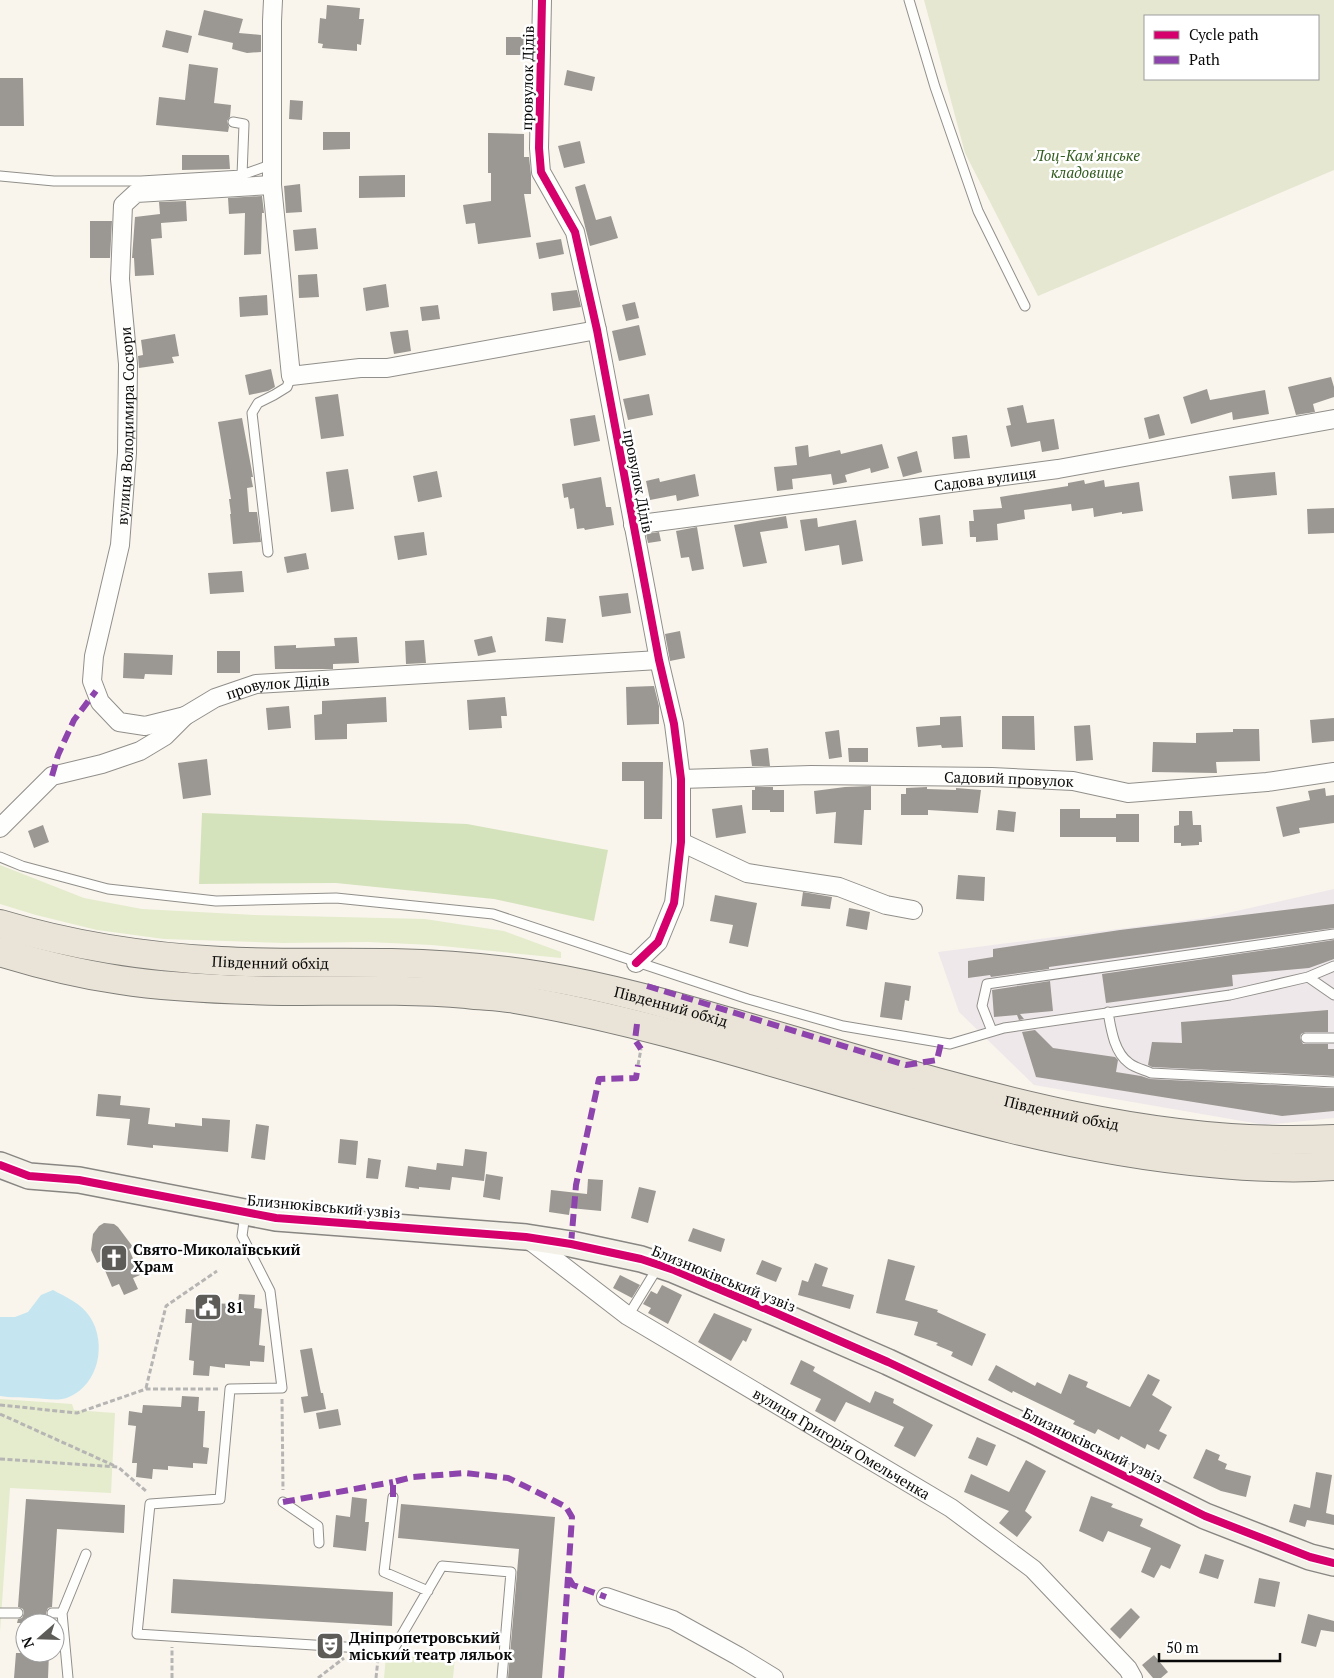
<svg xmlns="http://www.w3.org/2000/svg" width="1334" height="1678" viewBox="0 0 1334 1678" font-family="'PT Serif',serif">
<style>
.industrial{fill:#efe8ea}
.green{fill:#e4eccd}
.forest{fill:#d5e3bc}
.cemetery{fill:#e5e7d1;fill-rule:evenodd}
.water{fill:#c5e6f0}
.building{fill:#9b9893}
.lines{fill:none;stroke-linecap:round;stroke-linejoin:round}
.lane-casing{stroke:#918f8b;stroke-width:11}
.street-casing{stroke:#918f8b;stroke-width:20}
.secondary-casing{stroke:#888682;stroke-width:28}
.primary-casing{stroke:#7e7d78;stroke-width:30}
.path{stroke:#b6b5b4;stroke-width:3;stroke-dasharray:5 2.5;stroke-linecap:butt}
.lane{stroke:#fefefc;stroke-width:9}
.street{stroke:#fefefc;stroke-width:18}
.secondary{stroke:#f3f1e7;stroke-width:25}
.primary{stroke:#eae3d7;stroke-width:28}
.quiet{stroke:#8e44ad;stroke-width:6;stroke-dasharray:12 6;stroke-linecap:butt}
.cycleway-casing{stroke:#fff;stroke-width:11}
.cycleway{stroke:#d6006c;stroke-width:8}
.labels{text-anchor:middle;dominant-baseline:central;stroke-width:5;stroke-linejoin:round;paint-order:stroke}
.street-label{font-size:15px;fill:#090909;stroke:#fff}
.park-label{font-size:15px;font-style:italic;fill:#325c1f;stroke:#fff}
.poi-label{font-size:15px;font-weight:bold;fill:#090909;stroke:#fff;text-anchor:start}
</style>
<rect width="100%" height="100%" fill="#f9f5ec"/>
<path class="industrial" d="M1334 889V1118L1265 1125 1034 1085 959 1012 938 952 1205 918Z"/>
<path class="green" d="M0 865 84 898 142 909 255 915 425 919 504 931 561 952V958L432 945 368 942 283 943 164 939 97 930 36 915 0 904Z
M0 1399 72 1404 74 1410 115 1413 111 1493 10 1488 0 1632Z
M386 1656 455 1657 453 1678H384Z"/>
<path class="forest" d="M202 813 467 824 608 850 594 921 494 899 336 883 199 884Z"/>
<path class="cemetery" d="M924 0H1334V170L1038 296 965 153ZM1145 16H1318V79H1145Z"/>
<path class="water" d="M53 1290C66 1297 82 1304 90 1317 107 1343 99 1384 69 1397 58 1402 43 1398 31 1398 20 1397 11 1398 0 1396V1317H15L28 1312 41 1295Z"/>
<path class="building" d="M327 5 360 8 359 19H364L361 45 357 44V51L322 48 323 44 318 43 320 18 326 19Z
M204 10 243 19 239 33 261 35V52L247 53 232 49 233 43 198 35Z
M166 30 192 36 188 53 162 47Z
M506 37H527V55H506Z
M189 64 218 68 214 103 231 105 230 117 227 121 229 127 228 132 156 125 159 97 185 100Z
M567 70 595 77 592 91 564 85Z
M0 78H23L24 126H0Z
M290 100 303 101 302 120 289 119Z
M323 132H350V149L323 150Z
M488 133 524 134V157H529L531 175V194H524L531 237 478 244 475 223 466 224 463 205 491 201V173H488Z
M580 141 585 163 564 168 558 146Z
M182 155H229L230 169 182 170Z
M405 175V197L359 198V176Z
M300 184 302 212 286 213 284 186Z
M585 184 596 220 611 216 618 238 590 246 575 187Z
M262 196 264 213H262L261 254 244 255 245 213 229 214 228 198Z
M186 201 187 221 161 223 162 238 151 239 154 275 135 276 134 258H132L135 217 160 214 159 202Z
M90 221H112L110 258H90Z
M316 228 318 249 295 251 293 230Z
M561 239 564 254 539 259 536 243Z
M317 274 319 297 299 298 298 275Z
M386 284 389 307 366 311 363 288Z
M577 290 581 307 553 311 551 293Z
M267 295 268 315 240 317 239 297Z
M635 302 639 318 626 321 622 305Z
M438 305 440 319 422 321 420 307Z
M639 325 646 355 619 361 612 331Z
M408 330 411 351 394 354 390 332Z
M175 334 179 356 172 357 174 363 139 368 138 356 143 355 141 340Z
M271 369 275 387 268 391 249 395 245 375Z
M1331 377 1334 387V397L1313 404 1315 412 1296 415 1288 387Z
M1207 389 1210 400 1265 390 1269 414 1233 420 1232 412 1191 424 1183 397Z
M338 394 344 436 321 439 315 397Z
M649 394 653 415 628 420 623 399Z
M1023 405 1027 423 1054 419 1059 449 1042 452 1040 441 1011 447 1006 426 1011 425 1007 408Z
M1159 414 1165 435 1149 439 1144 418Z
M595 415 600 441 574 446 570 419Z
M242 418 253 477H251L253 487 247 488 249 512H257L261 542 233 544 230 514H231L229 499H231L218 422Z
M967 435 970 458 954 459 952 437Z
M882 444 889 468 871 473 870 468 845 475 847 482 833 485 831 474 792 479 793 489 777 491 774 467 797 465 795 447 808 445 809 457 840 450 841 454Z
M917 451 922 472 903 477 897 457Z
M348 469 354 509 331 512 326 472Z
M437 471 442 497 418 502 413 476Z
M1275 472 1277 495 1232 499 1229 476Z
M695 474 699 496 677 501 676 495 650 500 646 481 659 478 660 482Z
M601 477 606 507H611L614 525 585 530 584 528 577 529 574 508 570 509 568 497 564 498 562 484Z
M1084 480 1085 484 1104 480 1105 487 1139 482 1143 511 1122 514V512L1094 517 1093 508 1072 511 1071 504 1024 510 1025 519 997 524 998 540 976 542V537H970L969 521H974L973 510 1002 508 1000 497 1068 486V483Z
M1334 508V533L1308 534 1307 509Z
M940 515 943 544 922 546 919 518Z
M786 516 788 528 760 532 767 563 743 567 734 525Z
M817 518 818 527 856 520 863 561 842 565 839 545 805 551 800 520Z
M697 527 704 569 692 571 689 557 681 558 676 531Z
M424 532 427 555 398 560 394 536Z
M659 532 661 541 648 543 646 534Z
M306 553 309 569 287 573 284 557Z
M242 571 244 592 210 594 208 573Z
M628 593 631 613 602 617 599 596Z
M547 617 566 619 563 643 545 641Z
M680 631 685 658 670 661 665 634Z
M492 636 496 652 478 656 474 640Z
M357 637 359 663 333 664V669H275L274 646 296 645V648L335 646 334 638Z
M424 640 426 663 406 664 405 641Z
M217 651H240V673H217Z
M124 653 173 655 172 675 145 674 144 679 123 678Z
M654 686 659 706V724L627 725 626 687Z
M386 697 387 722 347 724V739L315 740 314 715 322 714V701Z
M505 697 507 716H501L502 728 469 730 467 700Z
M289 706 291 728 268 730 266 708Z
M961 716 963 747 942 748 941 745 918 747 916 727 940 725V717Z
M1002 716H1034L1035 750 1002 749Z
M1334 718V741L1312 743 1310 720Z
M1090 725 1093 760 1076 761 1074 726Z
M1233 729H1259L1260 761 1216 762 1217 773 1152 772 1153 742 1196 743V733L1233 732Z
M839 730 842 757 829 759 825 732Z
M768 748 770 766H752L750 750Z
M848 748H868V762H849Z
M207 759 211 795 183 799 178 763Z
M622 762H663L662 819H644V781H622Z
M871 786V810H864L862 845 834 843 836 812 816 814 814 791 845 787Z
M755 787H773V790H784V812H770V810H752V790H755Z
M927 787V789L956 790V788L981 790 978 813 928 810V815H901V794H906V788Z
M1325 788 1326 796 1334 795V823L1299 828 1300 833 1283 837 1276 807 1310 800 1308 791Z
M742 805 746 833 716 838 712 809Z
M1060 809H1080V818H1116V814H1139V842H1116V837H1060Z
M998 810 1016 812 1014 832 996 830Z
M1179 811H1192L1193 825H1201L1202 842H1199V845L1181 846V843H1174V826L1179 825Z
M43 825 49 842 34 848 28 831Z
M958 875 985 877 984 901 956 899Z
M803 892 832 897 830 909 801 906Z
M715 895 757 903 748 947 729 943 733 925 710 921Z
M1334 904V928L1049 967V969L991 977 990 975 968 978V961L993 957V949L1120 930Z
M849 908 870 912 867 930 846 926Z
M1334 940V959L1309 968 1232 975 1233 986 1106 1003 1102 974Z
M1050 981 1053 1011 1020 1014 1024 1019 1019 1020 1017 1015 994 1017 992 990Z
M885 982 911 986 909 1001 905 1000 902 1020 880 1017Z
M1328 1010V1032H1306L1301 1034 1300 1038 1303 1044H1328V1049H1334V1076L1152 1067 1148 1065 1152 1042 1182 1043 1181 1022Z
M1035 1030 1053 1048 1115 1057 1118 1060 1116 1072 1141 1076 1150 1079 1334 1088V1111L1282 1116 1036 1077 1022 1032Z
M98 1094 121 1096 120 1105 150 1108 148 1124 175 1127V1123L202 1126V1118L230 1120 228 1152 153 1145V1148L127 1145 130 1119 96 1116Z
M256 1124 269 1126 265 1160 251 1158Z
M340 1139 358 1141 356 1165 338 1163Z
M465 1149 487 1152 484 1181 452 1177 450 1190 419 1187V1189L405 1187 408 1166 436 1170 437 1163 463 1166Z
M368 1158 381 1160 378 1179 366 1178Z
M486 1174 503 1177 500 1200 483 1197Z
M588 1179 603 1180 601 1211 570 1208 569 1215 549 1212 551 1190 587 1194Z
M639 1187 656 1191 648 1223 631 1218Z
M104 1223 114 1224 118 1227 133 1247 129 1249 140 1275 133 1278 138 1289 124 1295 119 1284 112 1287 101 1261 97 1263 91 1250 93 1234 99 1226Z
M693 1228 725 1239 721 1252 688 1241Z
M888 1259 915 1266 905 1300 938 1310 937 1312 986 1334 972 1366 951 1356 953 1352 936 1345 938 1343 914 1335 918 1322 876 1313Z
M762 1260 782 1268 776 1282 756 1274Z
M815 1263 828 1268 822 1286 854 1295 850 1309 798 1295 802 1280 808 1282Z
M620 1275 640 1285 632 1298 613 1288Z
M662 1285 682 1295 668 1324 648 1313 651 1308 643 1304 651 1291 657 1294Z
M239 1294 255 1295 254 1308 262 1309 259 1345 265 1346 264 1362 250 1361V1366L225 1364V1368L210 1366 209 1376 193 1375 194 1361 189 1360 192 1323H185L186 1309 199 1310 200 1303 238 1304Z
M714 1313 752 1329 746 1342 743 1340 731 1361 698 1342Z
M312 1348 321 1393H323L326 1409 304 1413 301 1397 308 1396 300 1350Z
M801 1360 815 1367 813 1371 870 1403 875 1391 894 1399 893 1403 933 1425 915 1457 894 1446 904 1427 846 1402 835 1422 815 1411 821 1399 790 1384Z
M996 1365 1035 1386 1037 1382 1061 1394 1069 1374 1088 1382 1086 1387 1130 1407 1148 1374 1160 1380 1152 1395 1172 1407 1159 1431 1167 1435 1159 1450 1147 1444 1145 1449 1121 1436 1119 1440 1098 1429 1095 1434 1073 1424 1075 1421 1013 1391 1012 1393 988 1380Z
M182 1396 199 1397 198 1411H205L203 1447 209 1448 207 1464 193 1463V1468L168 1466V1470L153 1469 152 1479 136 1477 137 1463H132L136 1426 128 1425 129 1411 142 1413 143 1405 181 1407Z
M338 1409 341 1425 319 1429 316 1413Z
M977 1437 996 1445 987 1466 968 1458Z
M1206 1449 1220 1455 1218 1460 1227 1464 1225 1469 1251 1476 1246 1497 1221 1491 1193 1478Z
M1026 1460 1046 1471 1025 1511 1032 1517 1017 1537 999 1523 1009 1511 964 1492 971 1474 1009 1492Z
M1316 1472 1332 1475 1326 1513 1334 1515V1525L1307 1520 1305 1527 1289 1522 1294 1504 1310 1508Z
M1091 1496 1113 1504 1111 1507 1143 1519 1140 1526 1181 1545 1170 1569 1161 1565 1154 1578 1141 1572 1151 1548 1108 1531 1103 1542 1079 1531Z
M352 1497 367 1499 365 1522H369L366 1551 333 1547 336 1515 350 1517Z
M26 1499 125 1505 124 1533 57 1529 52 1607 48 1608 46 1613 47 1617 51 1619V1623H17L18 1619 22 1618 24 1613 23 1609 18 1607Z
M401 1504 555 1517 542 1678H508L519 1549 398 1538Z
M1205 1554 1224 1560 1218 1579 1199 1573Z
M1259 1578 1280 1582 1275 1607 1254 1603Z
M173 1579 393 1592 392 1626 171 1613Z
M1131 1608 1140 1617 1120 1639 1110 1629Z
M1308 1614 1334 1621V1632L1321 1630 1316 1647 1301 1643Z
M16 1653H49L48 1678H14Z
M1154 1655 1168 1672 1161 1678H1153L1142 1665Z"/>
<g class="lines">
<g class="lane-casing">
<path id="lane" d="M909 0 935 87 978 211 1025 306
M242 175 273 164
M0 176 54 181H141L242 175 244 124 233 122
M268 552 252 413 258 403 274 395 287 387 291 376
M0 857 22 866 108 889 216 901 336 898 493 914 748 999 843 1026 950 1044 1004 1028 1230 995 1308 977 1334 966
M1308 977 1334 995
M1108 1012C1111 1029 1114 1052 1129 1063 1135 1068 1145 1070 1151 1073L1334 1082
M992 1031 982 1006 987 984 1334 934
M1306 1038H1334
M245 1214 242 1236 270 1291 282 1388 230 1389 220 1499 150 1504 137 1634 393 1650 442 1566 511 1572 502 1678
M628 1316 658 1267
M393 1497 384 1572 428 1591
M283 1502 318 1526 319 1543
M0 1613H18
M52 1613H62
M68 1678 62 1613 86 1554"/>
</g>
<g class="street-casing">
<g id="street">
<path d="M273 0 272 21V185L291 376 360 368H387L597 330"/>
<path d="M542 0 539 148 541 172 575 232 597 330 659 660 674 724 681 779V842L674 903 658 942 636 963"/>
<path id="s1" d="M633 525 1058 469 1334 419"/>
<path id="s2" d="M185 716 145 726 119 722 100 702 92 681 94 656 120 545 127 453 128 364 120 279 123 205 136 193 272 185"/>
<path id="s3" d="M681 779 811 775 992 777 1073 781 1128 793 1267 782 1334 772"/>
<path id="s4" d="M0 828 52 776 102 764 140 751 165 736 185 716 215 698 256 684 659 660"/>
<path d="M681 842 747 873 839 887 886 905 913 910"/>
<path id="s5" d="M528 1239 628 1316 951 1508 1033 1569 1128 1669 1133 1678"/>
<path d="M606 1597 673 1620 738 1656 774 1678"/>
</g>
</g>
<g class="secondary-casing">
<path id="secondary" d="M0 1165 29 1176 79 1180 276 1218 526 1237 571 1244 641 1259 674 1270 778 1314 888 1362 1032 1430 1205 1516 1310 1557 1334 1563"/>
</g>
<g class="primary-casing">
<g id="primary">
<path id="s6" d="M0 924C73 946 146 957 221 961 278 964 335 962 392 963 442 964 493 968 542 976 609 987 675 1006 740 1025 933 1080 1131 1150 1334 1139"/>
<path d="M0 952C39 964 79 974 120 980 171 988 231 990 283 991 345 991 406 989 467 994 483 996 499 996 515 999 750 1039 972 1142 1211 1163 1252 1167 1293 1169 1334 1166"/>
</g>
</g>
<path class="path" d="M638 1065 641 1049
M146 1388 166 1306 217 1271
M282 1399 283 1490
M0 1405 77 1413 146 1389H220
M0 1414 115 1466
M0 1459 118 1467 147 1492
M172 1678V1647
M318 1678 344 1658
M376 1678 378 1659"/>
<use href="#lane" class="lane"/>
<use href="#street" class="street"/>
<use href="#secondary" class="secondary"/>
<use href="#primary" class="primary"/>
<path class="quiet" d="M52 776 58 755 74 720 96 691
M647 986 906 1065 937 1060 941 1043
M637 1024 635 1040 641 1049
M571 1244 576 1185 599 1079 636 1078 638 1065
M393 1497V1482L413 1477 465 1473 508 1478 545 1496 566 1507 572 1517 568 1577 573 1585 606 1597
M283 1502 393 1482
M561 1678 568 1577"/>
<g class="cycleway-casing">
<path id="cycleway" d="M542 0 539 148 541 172 575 232 597 330 659 660 674 724 681 779V842L674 903 658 942 636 963
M0 1165 29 1176 79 1180 276 1218 526 1237 571 1244 641 1259 674 1270 778 1314 888 1362 1032 1430 1205 1516 1310 1557 1334 1563"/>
</g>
<use href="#cycleway" class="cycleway"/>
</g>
<defs>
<g id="church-square" transform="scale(1.4375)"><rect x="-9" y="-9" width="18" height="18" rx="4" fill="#5d5c58" stroke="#fff"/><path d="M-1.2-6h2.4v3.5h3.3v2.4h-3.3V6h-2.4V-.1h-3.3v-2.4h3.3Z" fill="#fff"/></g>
<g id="civic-square" transform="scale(1.4375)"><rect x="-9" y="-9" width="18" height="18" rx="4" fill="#5d5c58" stroke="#fff"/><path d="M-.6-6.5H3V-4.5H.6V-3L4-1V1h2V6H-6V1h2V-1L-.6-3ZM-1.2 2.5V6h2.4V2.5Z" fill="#fff"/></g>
<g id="theatre-square" transform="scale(1.4375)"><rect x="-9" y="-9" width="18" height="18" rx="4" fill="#5d5c58" stroke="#fff"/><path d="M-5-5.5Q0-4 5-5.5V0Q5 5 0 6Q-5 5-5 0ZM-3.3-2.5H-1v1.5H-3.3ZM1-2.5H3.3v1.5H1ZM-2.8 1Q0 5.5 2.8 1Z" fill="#fff"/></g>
</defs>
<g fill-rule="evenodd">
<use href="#church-square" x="114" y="1258"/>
<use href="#civic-square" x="208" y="1307"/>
<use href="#theatre-square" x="330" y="1646"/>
</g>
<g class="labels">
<g class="street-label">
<text transform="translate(527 78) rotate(-89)">провулок Дідів</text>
<text stroke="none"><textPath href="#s2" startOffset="376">вулиця Володимира Сосюри</textPath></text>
<text stroke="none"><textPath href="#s1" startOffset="355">Садова вулиця</textPath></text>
<text transform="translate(639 481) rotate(79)">провулок Дідів</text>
<text stroke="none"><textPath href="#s4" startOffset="322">провулок Дідів</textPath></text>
<text stroke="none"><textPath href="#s3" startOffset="328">Садовий провулок</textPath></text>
<text stroke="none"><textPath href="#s6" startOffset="274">Південний обхід</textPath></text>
<text stroke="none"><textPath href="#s6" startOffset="679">Південний обхід</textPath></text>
<text stroke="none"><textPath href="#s6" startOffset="1084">Південний обхід</textPath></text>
<text transform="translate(324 1206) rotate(5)">Близнюківський узвіз</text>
<text transform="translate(724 1278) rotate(22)">Близнюківський узвіз</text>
<text stroke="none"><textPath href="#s5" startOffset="375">вулиця Григорія Омельченка</textPath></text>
<text transform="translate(1093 1445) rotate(26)">Близнюківський узвіз</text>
</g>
<g class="park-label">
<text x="1087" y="155">Лоц-Кам'янcьке<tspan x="1087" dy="17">кладовище</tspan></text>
</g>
<g class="poi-label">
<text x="133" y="1249">Свято-Миколаївський<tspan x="133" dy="17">Храм</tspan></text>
<text x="227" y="1307">81</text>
<text x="349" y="1637">Дніпропетровський<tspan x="349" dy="17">міський театр ляльок</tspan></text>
</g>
</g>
<rect x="1144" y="15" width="175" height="65" fill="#ffffff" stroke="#9d9d9d"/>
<rect x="1154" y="31" width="25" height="8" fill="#d6006c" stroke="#9d9d9d"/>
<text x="1189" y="40" font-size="15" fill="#090909">Cycle path</text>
<rect x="1154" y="56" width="25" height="8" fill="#8e44ad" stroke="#9d9d9d"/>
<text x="1189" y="65" font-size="15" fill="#090909">Path</text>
<g transform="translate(40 1638) rotate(250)"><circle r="24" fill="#ffffff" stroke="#9d9d9d"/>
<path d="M0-4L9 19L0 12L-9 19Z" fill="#5d5c58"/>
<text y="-8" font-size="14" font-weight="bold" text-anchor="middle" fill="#090909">N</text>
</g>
<path d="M1159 1653v8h121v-8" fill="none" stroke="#090909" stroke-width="2.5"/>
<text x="1166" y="1653" font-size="15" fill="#090909" stroke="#ffffff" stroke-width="4" paint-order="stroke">50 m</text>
</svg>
